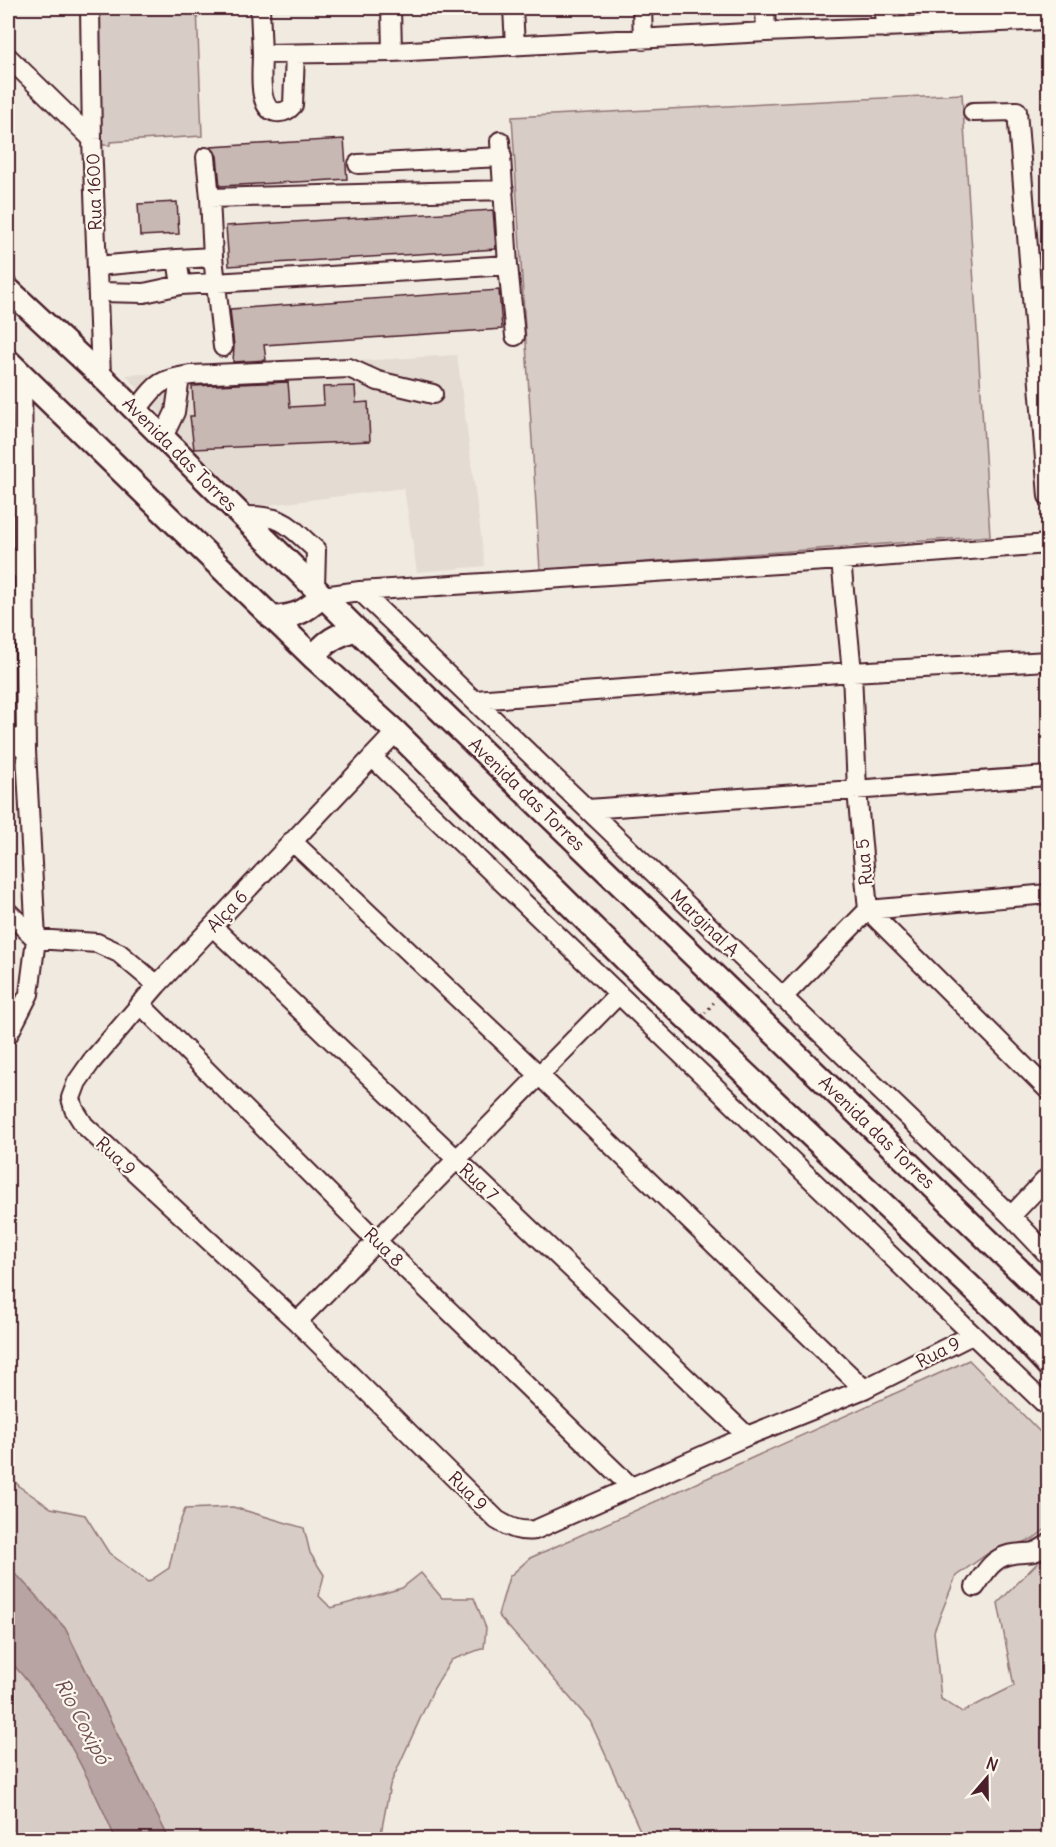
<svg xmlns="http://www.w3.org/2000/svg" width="1056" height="1847" viewBox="0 0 1056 1847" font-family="Delius,sans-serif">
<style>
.built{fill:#e4dbd2}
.green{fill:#d8ccc6;stroke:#917678;stroke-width:1.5}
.water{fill:#b8a4a2;stroke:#8c6f72;stroke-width:1.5}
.building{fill:#c8b8b3;stroke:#4a1f2b;stroke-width:1.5}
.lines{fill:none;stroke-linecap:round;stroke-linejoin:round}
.minor-casing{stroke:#4a1f2b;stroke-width:22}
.major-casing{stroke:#4a1f2b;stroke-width:27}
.path{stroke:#4a1f2b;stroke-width:3;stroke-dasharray:1.5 4.5;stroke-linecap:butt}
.minor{stroke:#fbf7ec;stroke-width:18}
.major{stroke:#fbf7ec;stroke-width:22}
.labels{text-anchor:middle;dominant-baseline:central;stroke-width:4.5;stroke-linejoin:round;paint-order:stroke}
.street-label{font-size:18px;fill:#4a1f2b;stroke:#fbf7ec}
.water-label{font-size:20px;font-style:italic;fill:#704e55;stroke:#fbf7ec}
</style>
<rect width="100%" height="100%" fill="#f0eae0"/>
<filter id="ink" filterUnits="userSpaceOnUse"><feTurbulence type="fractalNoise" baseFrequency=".0167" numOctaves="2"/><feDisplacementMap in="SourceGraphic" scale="12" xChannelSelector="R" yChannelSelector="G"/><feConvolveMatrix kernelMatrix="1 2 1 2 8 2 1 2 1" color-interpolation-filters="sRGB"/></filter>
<g filter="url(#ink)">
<path class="built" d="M457 355 485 566 417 572 404 488 245 508 126 375Z"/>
<path class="green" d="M92 8H197L202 136 110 142V145H95Z
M962 94 990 536 540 570 512 117Z
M969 1360 1048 1440V1527L1033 1539 990 1552 956 1576 934 1631 941 1699 962 1712 1014 1686 998 1603 1048 1552V1839H644L590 1721 498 1615 509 1577 530 1558Z
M8 1474 20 1487 51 1508 85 1515 109 1553 148 1582 169 1568 178 1528 185 1509 233 1507 304 1528 310 1553 324 1575 319 1596 331 1608 402 1588 421 1573 442 1598H474L486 1628 484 1648 451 1660 434 1688 390 1785 380 1839H8Z"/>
<path class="water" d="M8 1570 19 1577 65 1628 169 1839H115C108 1819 98 1800 89 1781 66 1735 43 1696 8 1659Z"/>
<path class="building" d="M344 139 347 179 315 181 220 186 217 156 211 147Z
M177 202 179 234 140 236 138 204Z
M493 210 496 249 229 266 226 226Z
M499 290 502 329 264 345 266 360 233 362 234 346 230 309Z
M288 382 290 407 324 405 323 387 355 386 356 403 368 402 370 441 194 449 190 416H194L192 386Z"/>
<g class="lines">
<g class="minor-casing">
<path id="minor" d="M90 8 92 139 101 376
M260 8 262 54 392 52 766 32 1048 20
M391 8 392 52
M513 8 515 46
M642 8 643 40
M765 8 766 32
M884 8 885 28
M262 54C262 70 257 109 276 112 283 113 289 110 293 105L295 54
M8 57 92 139
M973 112 1017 111 1048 496
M500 141 508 265 515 336
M206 157 210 198 504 190
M358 164 502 157
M210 198 213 257 223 347
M177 259 213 257
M97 266 177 259 181 285 144 293 99 292
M181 285 508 265
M136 411C157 384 157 380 191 375L349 368 378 381 433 394
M163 437 175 412 180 377
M243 516C284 515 287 524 316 550L315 587
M8 556 23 572
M841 560 852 672 857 790 868 910 1048 1090
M360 591 1011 1216 1048 1255
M323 596 360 591 841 560 1048 544
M475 700 852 672 1048 661
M396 732 157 985 91 1062 77 1082 71 1098 74 1109 84 1125 297 1322 497 1520C510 1528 520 1532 535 1530L747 1436 864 1389 972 1335
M8 734 26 751
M372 757 1048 1407
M588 809 1048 776
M292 841 539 1075 864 1389
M8 912 36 939 97 943 119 953 157 985
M213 927 747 1436
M782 998 868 910 1048 894
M140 1004 377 1241 631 1487
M8 1035 29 994 36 939 26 751 22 374
M1011 1216 1048 1177
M297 1322 619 994
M975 1587C984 1574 992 1559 1008 1555 1027 1550 1030 1558 1048 1544"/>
</g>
<g class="major-casing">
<path id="major" d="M8 289 101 376 356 629 1048 1298
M8 361 314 658 396 732 644 978 1006 1320 1048 1365
M272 618C298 616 304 612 323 596
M314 658C324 641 338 635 356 629"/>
</g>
<path class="path" d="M705 1013 716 1000"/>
<use href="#minor" class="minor"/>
<use href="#major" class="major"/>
</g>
</g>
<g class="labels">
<g class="street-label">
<text transform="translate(94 192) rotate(-92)">Rua 1600</text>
<text transform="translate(180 454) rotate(45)">Avenida das Torres</text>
<text transform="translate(527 794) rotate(44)">Avenida das Torres</text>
<text transform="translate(864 862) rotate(-95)">Rua 5</text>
<text transform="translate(227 911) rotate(-47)">Alça 6</text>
<text transform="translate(705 923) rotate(44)">Marginal A</text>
<text transform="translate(877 1132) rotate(44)">Avenida das Torres</text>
<text transform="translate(116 1156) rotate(43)">Rua 9</text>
<text transform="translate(479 1182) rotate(43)">Rua 7</text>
<text transform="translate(384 1247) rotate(44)">Rua 8</text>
<text transform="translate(938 1352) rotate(-27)">Rua 9</text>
<text transform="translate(468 1491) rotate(45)">Rua 9</text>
</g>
<g class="water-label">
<text transform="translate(83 1721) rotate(62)">Rio Coxipó</text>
</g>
</g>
<rect width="1056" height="1847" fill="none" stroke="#fbf7ec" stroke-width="30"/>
<rect x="15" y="15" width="1026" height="1817" fill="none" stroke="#4a1f2b" stroke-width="2" filter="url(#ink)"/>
<g transform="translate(987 1778) rotate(20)" stroke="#fbf7ec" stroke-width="4.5" paint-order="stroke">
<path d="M0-4.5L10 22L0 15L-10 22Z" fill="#4a1f2b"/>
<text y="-9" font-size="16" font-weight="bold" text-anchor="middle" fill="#4a1f2b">N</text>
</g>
</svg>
